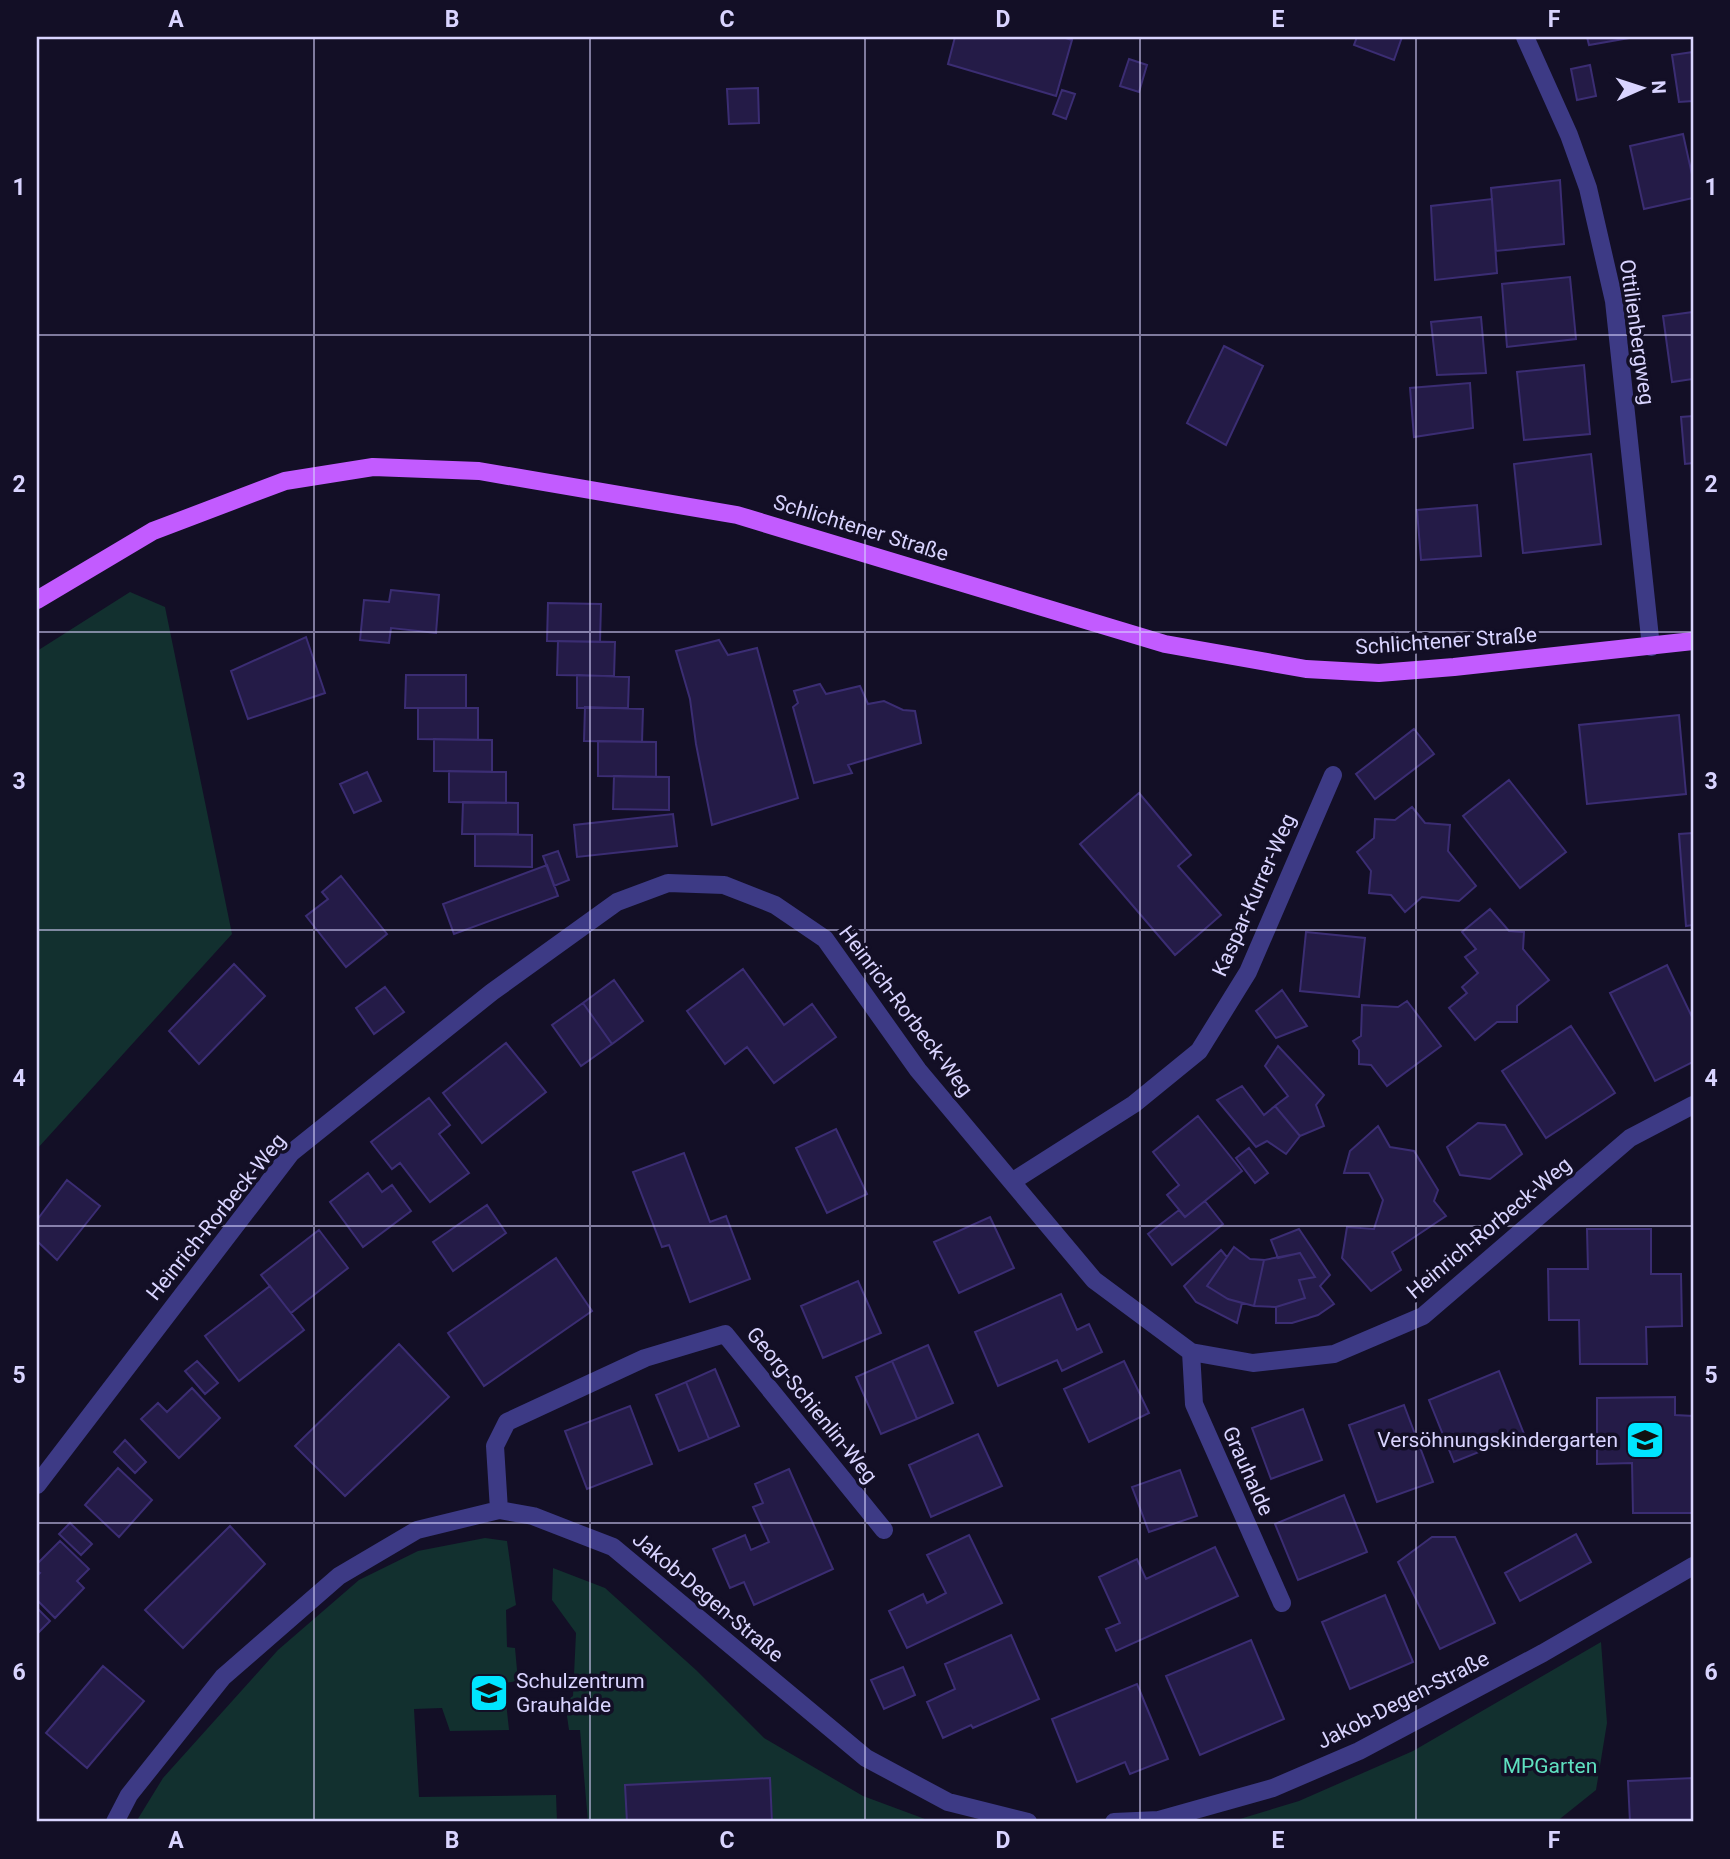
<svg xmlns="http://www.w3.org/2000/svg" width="1730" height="1859" viewBox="0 0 1730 1859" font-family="Roboto,sans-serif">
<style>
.green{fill:#12302f}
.building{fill:#241b47;stroke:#3b2d73;stroke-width:2}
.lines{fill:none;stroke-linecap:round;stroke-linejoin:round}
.minor{stroke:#3d3a85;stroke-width:18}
.major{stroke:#c25bff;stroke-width:18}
.grid{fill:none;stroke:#d9d4ff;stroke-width:2;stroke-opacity:0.55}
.labels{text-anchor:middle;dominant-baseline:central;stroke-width:7;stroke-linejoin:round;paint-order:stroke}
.street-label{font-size:21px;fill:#d9d4ff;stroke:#130f26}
.poi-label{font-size:21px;fill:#d9d4ff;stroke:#130f26;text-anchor:end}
.park-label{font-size:21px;fill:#5fe0c0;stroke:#130f26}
.neatline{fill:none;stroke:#d9d4ff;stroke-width:2.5}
.grid-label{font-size:23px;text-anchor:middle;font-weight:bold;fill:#d9d4ff}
</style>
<rect width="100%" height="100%" fill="#130f26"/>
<path class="green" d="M130 592 165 607 232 934 37 1149V651Z
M485 1538 507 1541 516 1605 506 1610 507 1647 515 1648 518 1681 504 1683 509 1730 450 1731 442 1708 414 1709 419 1797 556 1795 557 1822H136L163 1778 278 1650 359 1580 418 1551Z
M553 1568 605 1588 696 1670 764 1738 863 1796 933 1822H773L770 1778 626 1785 627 1822H588L580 1730H569L565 1702 573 1696 576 1633 552 1600Z
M1601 1642 1607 1723 1596 1790 1556 1822H1230L1299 1801 1413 1751Z"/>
<path class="building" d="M955 37H1062L1072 40 1056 96 948 64Z
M1357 37H1402L1394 60 1354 45Z
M1587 37H1635L1589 45Z
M1693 52V101L1679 102 1672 55Z
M1129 59 1147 65 1139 92 1120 86Z
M1590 65 1596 96 1577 100 1571 69Z
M758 88 759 123 729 124 727 89Z
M1062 90 1075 94 1066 119 1053 114Z
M1683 134 1693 179V198L1644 209 1630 146Z
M1560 180 1564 244 1496 251 1491 188Z
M1492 199 1497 273 1435 280 1431 206Z
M1570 277 1576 339 1507 347 1502 284Z
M1693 312V379L1672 382 1663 316Z
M1481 317 1486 373 1437 375 1431 322Z
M1224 346 1263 366 1226 445 1187 423Z
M1584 365 1590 434 1524 440 1517 372Z
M1470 383 1473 428 1414 437 1410 388Z
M1693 416V463L1685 464 1681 417Z
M1591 454 1601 544 1523 553 1514 464Z
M1477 505 1481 556 1421 560 1417 510Z
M391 590 439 595 436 633 391 628 389 643 360 640 364 600 389 602Z
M548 603 601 604 600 642 547 641Z
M306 637 325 693 248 719 231 671Z
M719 640 728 655 757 648 798 798 712 825 696 744 690 699 676 651Z
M558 641 615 642 614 676 557 675Z
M406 675H466V708H405Z
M577 675 629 677 628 708H577Z
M820 684 826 694 860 686 868 704 884 701 903 710 915 711 921 743 848 765 852 773 814 783 793 707 798 703 794 691Z
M585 707 643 709 642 742 584 741Z
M418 708H478V740L418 739Z
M1679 715 1686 794 1587 804 1579 725Z
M1414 729 1434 754 1375 799 1356 774Z
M434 739 492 740V772L434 771Z
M598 741 656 742V777L598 776Z
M449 771 506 772V803L449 802Z
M367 772 381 801 354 813 340 784Z
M614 776 669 777V810L613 809Z
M1509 780 1566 852 1520 888 1463 816Z
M1139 793 1191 855 1178 866 1221 915 1175 955 1080 844Z
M463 802 518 803V834H462Z
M1412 807 1425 823 1450 825 1448 851 1476 886 1459 901 1422 897 1405 912 1391 895 1369 893 1371 871 1357 852 1374 838 1375 819 1395 820Z
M673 814 677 846 577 857 574 825Z
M1693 833V925L1686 926 1679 834Z
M475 834 532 835V867L475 866Z
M558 851 569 880 554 886 543 856Z
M547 865 558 896 454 934 443 904Z
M341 876 387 934 346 967 306 916 328 899 322 892Z
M1490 909 1509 931 1524 932 1523 949 1549 980 1517 1006V1022H1497L1475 1040 1449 1008 1467 993 1462 987 1478 973 1465 957 1476 949 1462 932Z
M1306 932 1365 938 1359 997 1300 991Z
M234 964 265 996 199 1064 169 1031Z
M1667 965 1693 1019V1062L1655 1081 1610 993Z
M743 969 784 1025 812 1004 836 1037 774 1083 747 1047 725 1064 687 1011Z
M614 980 643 1021 612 1044 583 1003Z
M385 987 404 1012 374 1034 356 1008Z
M1282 990 1307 1026 1276 1038 1256 1011Z
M1407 1001 1441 1046 1387 1086 1371 1065 1359 1064V1050L1353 1041 1361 1036 1362 1005 1398 1007Z
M583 1003 612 1044 581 1066 552 1025Z
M1571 1026 1615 1093 1546 1138 1502 1071Z
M506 1043 546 1092 482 1143 443 1093Z
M1278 1046 1324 1095 1316 1105 1324 1126 1300 1136 1275 1106 1288 1096 1265 1066Z
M1242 1086 1264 1115 1275 1106 1300 1136 1286 1154 1267 1141 1256 1147 1217 1100Z
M429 1098 450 1125 439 1134 469 1173 430 1202 400 1163 392 1169 371 1142Z
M1198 1116 1242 1171 1185 1217 1167 1195 1179 1185 1153 1152Z
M1478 1123 1505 1125 1522 1154 1490 1179 1460 1175 1447 1147Z
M1378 1126 1390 1147 1414 1151 1438 1190 1434 1201 1446 1216 1392 1252 1401 1270 1371 1291 1342 1258 1347 1227 1374 1229 1383 1200 1369 1173H1344L1350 1151Z
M836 1129 867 1194 827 1213 796 1148Z
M1249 1148 1268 1173 1255 1183 1236 1158Z
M684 1153 710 1222 726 1216 750 1279 690 1302 669 1245 662 1247 633 1172Z
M368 1173 382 1192 392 1185 411 1211 363 1247 330 1202Z
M67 1180 100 1206 57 1260 37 1241V1220Z
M1205 1201 1223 1224 1172 1265 1148 1234 1179 1210 1185 1217Z
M487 1205 506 1233 453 1271 433 1242Z
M990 1217 1014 1268 959 1293 934 1242Z
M1299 1229 1330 1275 1320 1286 1334 1304 1318 1315 1292 1323H1276V1307L1305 1298 1299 1280 1315 1277 1300 1253 1278 1258 1271 1240Z
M1587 1229H1651V1274H1681L1682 1326 1646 1327 1647 1364H1580L1579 1320H1549L1548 1269H1588Z
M319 1230 348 1268 291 1313 261 1275Z
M1234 1247 1250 1259 1264 1260 1254 1306 1228 1299 1207 1286Z
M1221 1250 1227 1257 1207 1286 1228 1299 1242 1303 1237 1323 1196 1302 1184 1286Z
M1300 1253 1315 1277 1299 1280 1305 1298 1276 1307 1254 1306 1264 1260Z
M556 1258 592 1311 484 1386 448 1333Z
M858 1281 881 1333 823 1358 801 1306Z
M270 1286 304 1330 239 1381 205 1336Z
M1061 1294 1077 1330 1089 1324 1102 1352 1062 1371 1057 1360 998 1386 975 1332Z
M399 1344 449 1397 345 1496 295 1446Z
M928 1345 953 1403 917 1419 892 1361Z
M197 1361 218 1383 205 1394 185 1371Z
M892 1361 917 1419 881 1434 856 1377Z
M1124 1361 1149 1413 1089 1442 1064 1389Z
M715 1369 739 1426 709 1439 686 1382Z
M1499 1371 1524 1434 1454 1462 1429 1400Z
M686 1382 709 1439 679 1451 656 1395Z
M192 1388 220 1418 179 1458 141 1419 158 1403 167 1412Z
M1675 1397V1415L1693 1416V1513H1633L1632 1463 1597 1464V1398Z
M1404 1405 1433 1482 1377 1502 1349 1425Z
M630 1406 652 1464 587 1489 565 1431Z
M1303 1409 1322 1460 1271 1479 1252 1428Z
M978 1434 1002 1486 931 1517 909 1465Z
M125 1440 146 1462 135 1473 114 1452Z
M118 1468 152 1500 119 1537 85 1505Z
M789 1469 833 1569 754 1605 744 1582 730 1588 713 1549 745 1535 751 1550 769 1542 753 1507 763 1503 755 1484Z
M1180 1470 1197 1516 1149 1532 1132 1487Z
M1344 1495 1367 1552 1298 1580 1275 1524Z
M70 1523 92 1544 81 1555 59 1534Z
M230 1526 265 1564 183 1648 145 1610Z
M1576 1534 1591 1562 1520 1601 1505 1573Z
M969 1535 1002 1603 907 1648 889 1611 923 1594 927 1603 946 1593 927 1555Z
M1432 1537H1455L1495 1623 1440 1649 1398 1562Z
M60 1541 89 1569 77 1581 84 1588 55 1618 37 1600V1576L40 1573 37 1571V1564Z
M1215 1547 1238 1596 1116 1651 1106 1629 1120 1623 1099 1577 1137 1559 1146 1579Z
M1385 1595 1413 1662 1350 1689 1322 1622Z
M37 1608 50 1621 39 1632 37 1630Z
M1011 1635 1039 1699 973 1728 971 1725 943 1738 927 1702 955 1689 945 1664Z
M1251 1640 1284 1719 1200 1755 1166 1676Z
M103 1666 144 1701 87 1768 46 1733Z
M903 1667 915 1695 884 1709 871 1680Z
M1137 1684 1168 1759 1130 1774 1125 1762 1077 1782 1052 1719Z
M770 1778 772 1822H627L625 1785Z
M1693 1778V1822H1630L1628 1781Z"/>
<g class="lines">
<path class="minor" d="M1525 37 1569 135 1588 188 1614 301 1651 647
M1013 1181 1134 1104 1199 1051 1248 972 1333 775
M1191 1352 1194 1404 1282 1603
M37 1485 291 1153 492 992 617 902 668 883 724 885 775 905 825 939 918 1070 1094 1280 1191 1352 1253 1363 1334 1354 1423 1316 1630 1138 1693 1105
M499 1510 495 1446 507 1422 645 1358 725 1334 884 1530
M115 1822 129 1795 223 1677 339 1576 417 1530 499 1510 533 1516 613 1547 866 1758 948 1802 1028 1822
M1114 1822 1159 1820 1273 1788 1359 1751 1543 1653 1693 1566"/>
<path class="major" d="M37 600 153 531 285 481 373 467 479 471 737 515 1165 644 1306 669 1379 673 1454 667 1693 641"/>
</g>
<path class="grid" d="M314 37V1822M590 37V1822M865 37V1822M1140 37V1822M1416 37V1822M37 335H1693M37 632H1693M37 930H1693M37 1226H1693M37 1523H1693"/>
<defs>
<g id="school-square" transform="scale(2.0125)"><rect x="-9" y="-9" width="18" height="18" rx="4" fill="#00e5ff" stroke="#130f26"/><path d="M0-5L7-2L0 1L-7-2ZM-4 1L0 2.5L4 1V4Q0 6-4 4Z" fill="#111"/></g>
</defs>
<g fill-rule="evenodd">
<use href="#school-square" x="1645" y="1440"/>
<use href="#school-square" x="489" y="1693"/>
</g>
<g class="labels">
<g class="street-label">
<text transform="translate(1637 332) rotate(82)">Ottilienbergweg</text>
<text transform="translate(861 528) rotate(17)">Schlichtener Straße</text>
<text transform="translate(1446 641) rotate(-4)">Schlichtener Straße</text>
<text transform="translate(1254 895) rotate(-66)">Kaspar-Kurrer-Weg</text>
<text transform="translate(906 1011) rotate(53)">Heinrich-Rorbeck-Weg</text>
<text transform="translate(216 1217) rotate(-51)">Heinrich-Rorbeck-Weg</text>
<text transform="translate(1489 1228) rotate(-40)">Heinrich-Rorbeck-Weg</text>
<text transform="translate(812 1405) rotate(51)">Georg-Schienlin-Weg</text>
<text transform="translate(1248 1471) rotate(66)">Grauhalde</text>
<text transform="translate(708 1597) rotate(40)">Jakob-Degen-Straße</text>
<text transform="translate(1403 1700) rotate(-27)">Jakob-Degen-Straße</text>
</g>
<g class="poi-label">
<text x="1618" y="1440">Versöhnungskindergarten</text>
<text x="516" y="1681" text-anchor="start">Schulzentrum<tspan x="516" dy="24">Grauhalde</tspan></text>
</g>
<g class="park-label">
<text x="1550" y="1766">MPGarten</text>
</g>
</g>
<rect width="1730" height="1859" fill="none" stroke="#130f26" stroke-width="77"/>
<g transform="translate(1642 88) rotate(87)" stroke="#130f26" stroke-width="5" paint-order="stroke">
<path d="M0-5L12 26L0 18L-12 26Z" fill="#d9d4ff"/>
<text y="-10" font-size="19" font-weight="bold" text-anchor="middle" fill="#d9d4ff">N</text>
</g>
<rect x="38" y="38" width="1654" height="1782" class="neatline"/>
<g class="grid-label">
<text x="176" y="27">A</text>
<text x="452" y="27">B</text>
<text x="727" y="27">C</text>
<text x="1003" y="27">D</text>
<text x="1278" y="27">E</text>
<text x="1554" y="27">F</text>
<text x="19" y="195">1</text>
<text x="1711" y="195">1</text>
<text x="19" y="492">2</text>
<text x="1711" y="492">2</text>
<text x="19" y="789">3</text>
<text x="1711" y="789">3</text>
<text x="19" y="1086">4</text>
<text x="1711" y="1086">4</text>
<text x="19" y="1383">5</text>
<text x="1711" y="1383">5</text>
<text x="19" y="1680">6</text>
<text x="1711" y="1680">6</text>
<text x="176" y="1848">A</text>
<text x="452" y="1848">B</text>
<text x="727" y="1848">C</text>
<text x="1003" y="1848">D</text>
<text x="1278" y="1848">E</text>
<text x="1554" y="1848">F</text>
</g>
</svg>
